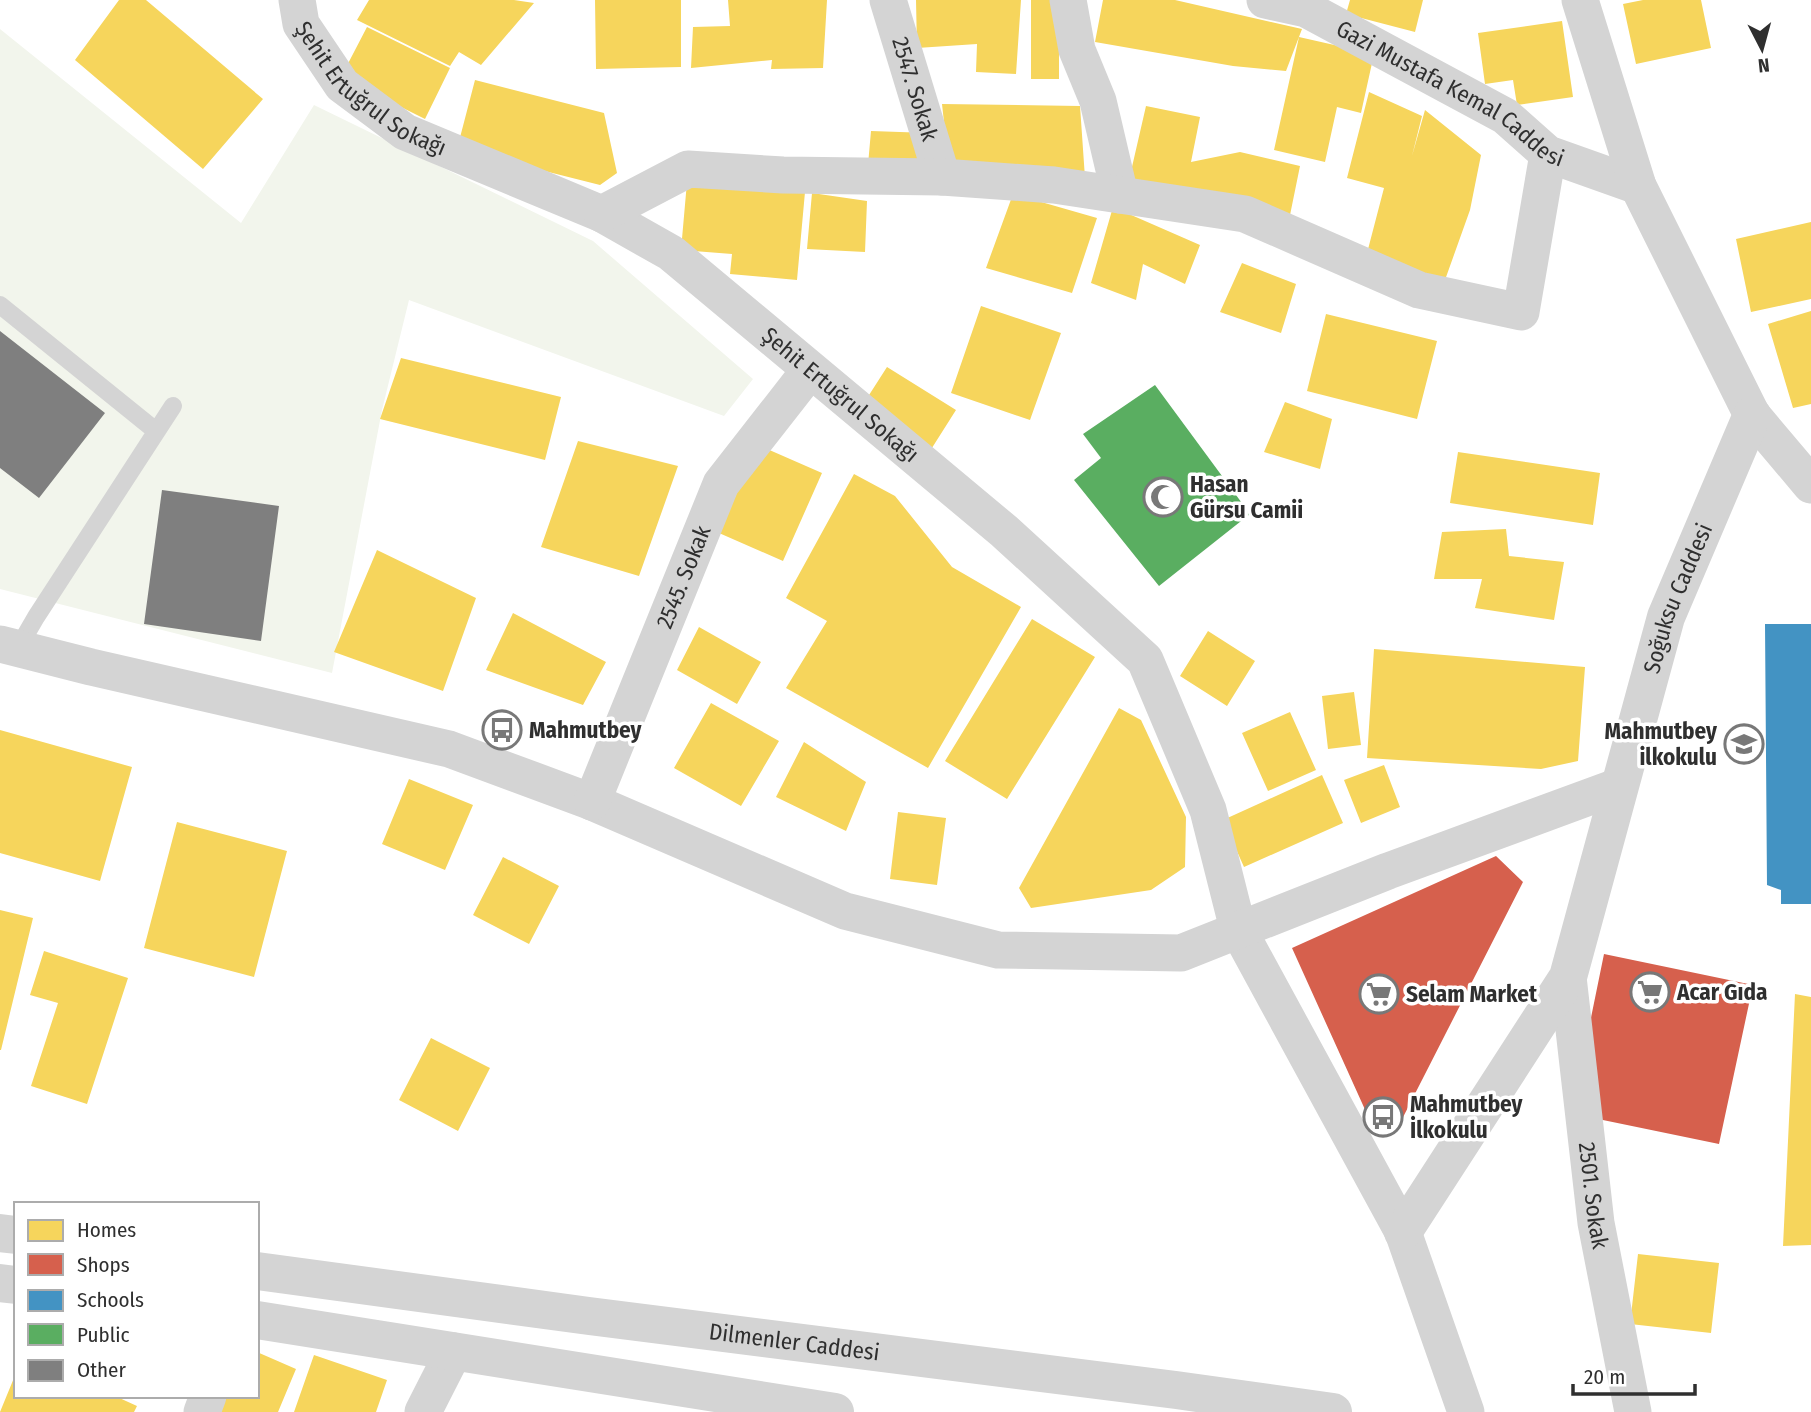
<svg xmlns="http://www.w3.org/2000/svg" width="1811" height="1412" viewBox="0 0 1811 1412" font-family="'Fira Sans Condensed',sans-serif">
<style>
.green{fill:#f2f5ec}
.homes{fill:#f6d55c}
.shops{fill:#d6604d}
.schools{fill:#4393c3}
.public{fill:#5aae61}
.building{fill:#7f7f7f}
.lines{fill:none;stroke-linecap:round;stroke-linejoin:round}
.service{stroke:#d4d4d4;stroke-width:18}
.minor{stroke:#d4d4d4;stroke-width:37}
.tertiary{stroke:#d4d4d4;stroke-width:38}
.labels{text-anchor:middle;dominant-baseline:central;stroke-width:7;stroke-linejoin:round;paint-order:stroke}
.street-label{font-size:23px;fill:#2f2f2f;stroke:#fff}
.poi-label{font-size:23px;font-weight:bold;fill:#2f2f2f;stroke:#fff;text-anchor:start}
</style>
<rect width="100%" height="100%" fill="#fff"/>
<path class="green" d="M0 29 241 223 314 105 593 241 753 379 724 416 409 300 382 410 332 673 0 589Z"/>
<path class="homes" d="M119 0H146L263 99 203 169 75 60Z
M369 0H514L534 3 481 65 459 52 450 66 357 20Z
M595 0H681V67L596 69Z
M728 0H827L823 68 771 69 772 60 691 68 693 27 730 26Z
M916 0H1021L1016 74 976 72 977 44 917 48Z
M1031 0H1059V79H1031Z
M1103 0H1175L1302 29 1286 71 1233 66 1095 42Z
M1350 0H1423L1415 32 1346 14Z
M1643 0H1701L1711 48 1636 64 1623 4Z
M1562 21 1573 97 1517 105 1513 80 1485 84 1478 33Z
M367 27 450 68 425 119 341 77Z
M1299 37 1374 54 1361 113 1337 107 1325 162 1274 150Z
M475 80 604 113 617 173 600 185 457 149Z
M1369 92 1422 116 1412 156 1425 110 1481 155 1470 210 1445 280 1366 257 1384 188 1347 178Z
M942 104 1080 106 1085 178 950 177Z
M1146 106 1200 117 1191 162 1240 152 1300 166 1289 220 1129 180Z
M871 131 929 133V177L867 176Z
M687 182 805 192 797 280 730 274 732 254 681 250Z
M812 193 867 201 865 252 807 249Z
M1013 194 1097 218 1072 293 986 268Z
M1113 207 1200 245 1185 284 1143 264 1136 300 1091 283Z
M1811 222V299L1751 312 1736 239Z
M1242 263 1296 284 1281 333 1220 312Z
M981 306 1061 333 1030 420 951 393Z
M1811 311V404L1793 408 1768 324Z
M1326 314 1437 341 1417 419 1307 391Z
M401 358 561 397 545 460 380 419Z
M887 367 956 410 930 451 862 406Z
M1285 402 1332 419 1320 469 1264 452Z
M578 441 678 466 639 576 541 547Z
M758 445 822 473 783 561 719 533Z
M1458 452 1600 473 1593 525 1450 503Z
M854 474 895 496 952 567 1021 607 928 768 786 688 827 621 786 598Z
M1506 529 1509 556 1564 562 1554 620 1475 608 1482 579H1434L1442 532Z
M377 550 476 598 443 691 334 652Z
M513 613 606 662 583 705 486 670Z
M1032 619 1095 657 1007 799 945 761Z
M699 627 761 662 737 704 677 670Z
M1208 631 1255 661 1227 706 1180 676Z
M1374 649 1585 667 1578 761 1541 769 1367 758Z
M1354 692 1361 745 1328 749 1322 696Z
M711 703 779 741 741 806 674 768Z
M1119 708 1141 720 1186 817 1185 867 1151 890 1031 908 1019 888Z
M1290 712 1316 770 1268 791 1242 733Z
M0 730 132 767 100 881 0 853Z
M804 742 866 782 846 831 776 797Z
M1384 765 1400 807 1361 823 1344 780Z
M1322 775 1343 823 1244 867 1223 820Z
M409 779 473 805 445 870 382 844Z
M898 812 946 818 937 885 890 879Z
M177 822 287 851 254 977 144 948Z
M503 857 559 886 529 944 473 915Z
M0 910 33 918 1 1050H0Z
M44 951 128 978 87 1104 31 1086 58 1003 30 995Z
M1795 994 1811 997V1245L1783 1246Z
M431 1038 490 1068 458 1131 399 1100Z
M1638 1254 1719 1263 1711 1333 1630 1324Z
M257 1352 296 1369 278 1412H212L219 1396H257Z
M314 1355 387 1380 376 1412H294Z
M16 1373V1396H115L137 1406 134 1412H0Z"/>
<path class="shops" d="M1496 856 1523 882 1397 1129 1367 1114 1292 948Z
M1604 954 1753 985 1719 1144 1598 1119 1584 1052Z"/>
<path class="schools" d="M1765 624H1811V904H1781V890L1767 885Z"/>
<path class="public" d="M1155 385 1250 514 1159 586 1074 480 1101 458 1083 434Z"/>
<path class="building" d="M0 331 105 413 39 498 0 468Z
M162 490 279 506 261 641 144 624Z"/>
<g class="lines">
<path class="service" d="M0 305 156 431
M18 648 36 617 173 406"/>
<g class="minor">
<path id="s1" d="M297 0 301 24 342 85 405 132 602 214 671 253 1004 531 1145 660 1208 810 1238 929 1403 1232 1466 1412"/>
<path id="s2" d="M888 0 942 177"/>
<path d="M1068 0 1077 50 1098 101 1120 195"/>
<path id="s3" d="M1265 0 1306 9 1505 116 1548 154 1638 186"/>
<path d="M1580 0 1638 186 1752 415 1811 485"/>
<path d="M602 214 688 169 783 175 942 177 1054 185 1245 214 1419 290 1521 312 1548 154"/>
<path d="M0 644 91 667 449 749 592 802 845 911 998 950 1181 953 1388 871 1619 786"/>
<path id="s4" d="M592 802 721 484 810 370"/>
<path id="s5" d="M1568 977 1596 1223 1633 1412"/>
<path d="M202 1412 208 1396"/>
<path d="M423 1412 454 1351"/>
</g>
<g class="tertiary">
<path id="s6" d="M1403 1232 1568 977 1666 617 1752 415"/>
<path d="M0 1233 16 1235"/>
<path id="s7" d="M257 1271 589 1316 1176 1390 1333 1412"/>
<path d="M0 1283 16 1285"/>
<path d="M257 1320 835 1412"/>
</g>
</g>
<defs>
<g id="mosque-ring" transform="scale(2.0125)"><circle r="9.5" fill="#fff" stroke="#787878" stroke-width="1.5"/><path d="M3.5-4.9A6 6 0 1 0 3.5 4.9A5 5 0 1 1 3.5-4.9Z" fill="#787878"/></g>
<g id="bus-ring" transform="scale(2.0125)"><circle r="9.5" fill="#fff" stroke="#787878" stroke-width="1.5"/><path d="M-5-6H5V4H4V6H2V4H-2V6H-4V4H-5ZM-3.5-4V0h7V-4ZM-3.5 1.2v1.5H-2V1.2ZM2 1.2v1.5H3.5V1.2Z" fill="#787878"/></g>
<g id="school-ring" transform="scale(2.0125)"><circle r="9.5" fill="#fff" stroke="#787878" stroke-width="1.5"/><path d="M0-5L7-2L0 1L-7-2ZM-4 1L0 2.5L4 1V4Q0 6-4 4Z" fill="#787878"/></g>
<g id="supermarket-ring" transform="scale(2.0125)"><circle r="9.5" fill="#fff" stroke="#787878" stroke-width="1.5"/><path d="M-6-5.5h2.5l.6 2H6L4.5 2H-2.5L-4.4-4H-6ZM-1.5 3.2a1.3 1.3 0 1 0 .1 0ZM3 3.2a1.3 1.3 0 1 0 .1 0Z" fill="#787878"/></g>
</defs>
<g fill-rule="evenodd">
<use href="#mosque-ring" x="1163" y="497"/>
<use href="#bus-ring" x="502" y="730"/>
<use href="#school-ring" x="1744" y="744"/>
<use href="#supermarket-ring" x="1650" y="992"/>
<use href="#supermarket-ring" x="1379" y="994"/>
<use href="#bus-ring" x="1383" y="1117"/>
</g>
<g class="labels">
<g class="street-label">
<text stroke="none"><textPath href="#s1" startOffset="122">Şehit Ertuğrul Sokağı</textPath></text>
<text stroke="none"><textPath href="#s2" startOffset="93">2547. Sokak</textPath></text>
<text stroke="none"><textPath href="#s3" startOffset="210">Gazi Mustafa Kemal Caddesi</textPath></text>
<text stroke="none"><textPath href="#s1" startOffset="690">Şehit Ertuğrul Sokağı</textPath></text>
<text stroke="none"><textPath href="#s4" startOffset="243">2545. Sokak</textPath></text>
<text stroke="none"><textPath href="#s6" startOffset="698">Soğuksu Caddesi</textPath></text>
<text stroke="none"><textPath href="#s5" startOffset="220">2501. Sokak</textPath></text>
<text stroke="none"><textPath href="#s7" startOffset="542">Dilmenler Caddesi</textPath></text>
</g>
<g class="poi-label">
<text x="1190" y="484">Hasan<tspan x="1190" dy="26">Gürsu Camii</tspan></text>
<text x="529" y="730">Mahmutbey</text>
<text x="1717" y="731" text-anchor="end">Mahmutbey<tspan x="1717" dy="26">ilkokulu</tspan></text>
<text x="1677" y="992">Acar Gıda</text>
<text x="1406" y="994">Selam Market</text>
<text x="1410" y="1104">Mahmutbey<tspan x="1410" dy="26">İlkokulu</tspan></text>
</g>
</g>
<rect x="14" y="1202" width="245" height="196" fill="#ffffff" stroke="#acacac" stroke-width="2"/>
<rect x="28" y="1220" width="35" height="21" fill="#f6d55c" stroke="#acacac" stroke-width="2"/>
<text x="77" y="1237" font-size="21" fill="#2f2f2f">Homes</text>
<rect x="28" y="1254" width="35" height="21" fill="#d6604d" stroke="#acacac" stroke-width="2"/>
<text x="77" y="1272" font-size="21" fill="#2f2f2f">Shops</text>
<rect x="28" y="1290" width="35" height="21" fill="#4393c3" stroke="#acacac" stroke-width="2"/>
<text x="77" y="1307" font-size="21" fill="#2f2f2f">Schools</text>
<rect x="28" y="1324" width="35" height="21" fill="#5aae61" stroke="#acacac" stroke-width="2"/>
<text x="77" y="1342" font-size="21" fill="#2f2f2f">Public</text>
<rect x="28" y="1360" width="35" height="21" fill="#7f7f7f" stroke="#acacac" stroke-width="2"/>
<text x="77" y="1377" font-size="21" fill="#2f2f2f">Other</text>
<g transform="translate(1762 49) rotate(174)" stroke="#ffffff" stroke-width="5" paint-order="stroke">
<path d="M0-5L12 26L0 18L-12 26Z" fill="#2f2f2f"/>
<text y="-10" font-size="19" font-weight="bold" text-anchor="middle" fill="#2f2f2f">N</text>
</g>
<path d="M1573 1384v10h122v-10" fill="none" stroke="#2f2f2f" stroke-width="3.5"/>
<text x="1584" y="1384" font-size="21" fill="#2f2f2f" stroke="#ffffff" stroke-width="5" paint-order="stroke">20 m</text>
</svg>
